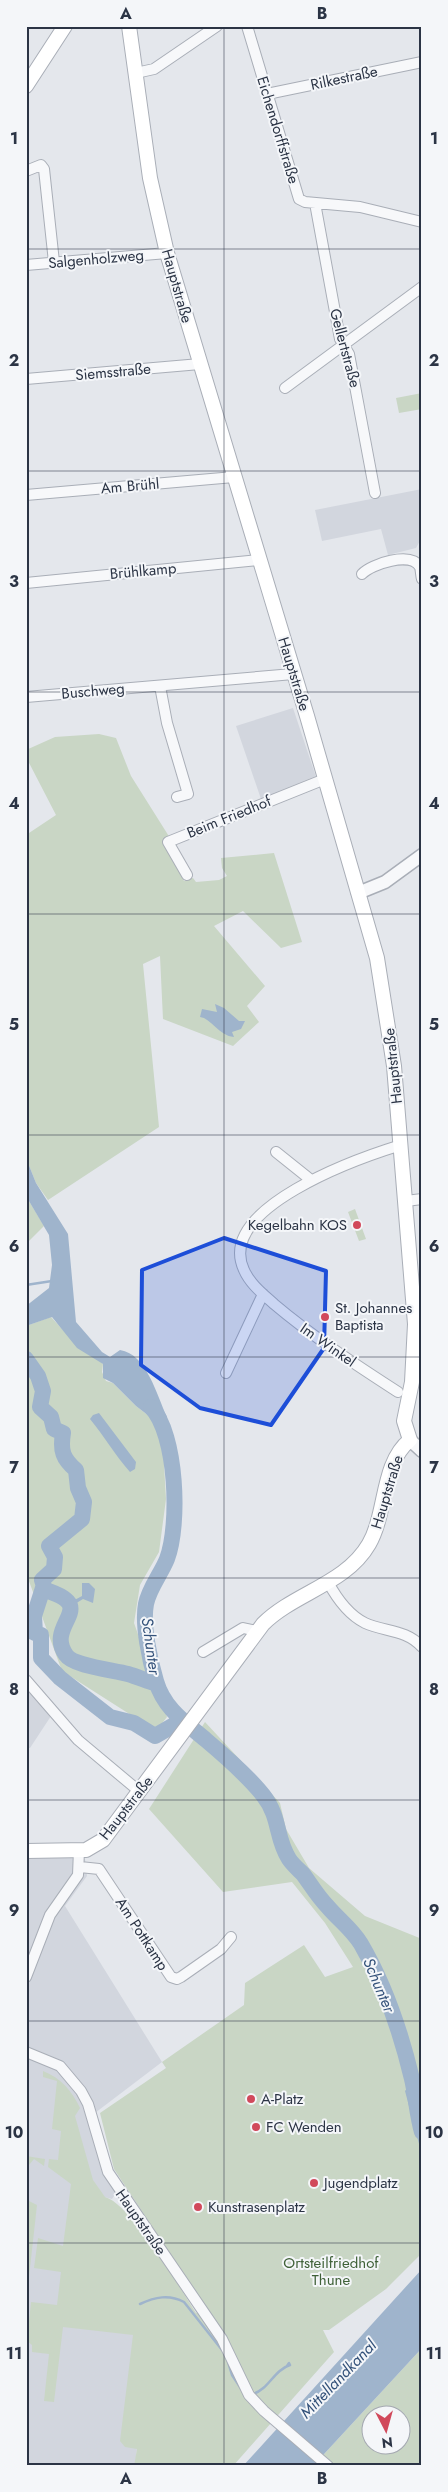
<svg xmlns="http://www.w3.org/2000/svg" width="448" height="2492" viewBox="0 0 448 2492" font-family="Jost,sans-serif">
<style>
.built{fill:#d2d6de}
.green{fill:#c9d6c5;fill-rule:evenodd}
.water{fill:#9fb4cc}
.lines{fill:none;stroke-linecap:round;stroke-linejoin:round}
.stream{stroke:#9fb4cc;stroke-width:2.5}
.river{stroke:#9fb4cc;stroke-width:16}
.minor-casing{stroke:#a9aeb7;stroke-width:12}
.tertiary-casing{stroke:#a9aeb7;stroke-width:15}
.secondary-casing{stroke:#a9aeb7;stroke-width:16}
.minor{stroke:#f7f8fa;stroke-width:10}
.tertiary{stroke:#f7f8fa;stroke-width:12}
.secondary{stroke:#fff;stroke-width:14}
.marked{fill:#1d4ed8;fill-opacity:0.2;stroke:#1d4ed8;stroke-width:4;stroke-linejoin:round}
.grid{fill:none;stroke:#2b3445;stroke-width:1;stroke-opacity:0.55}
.poi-dot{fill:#d1495b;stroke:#f4f6f9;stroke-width:2}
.labels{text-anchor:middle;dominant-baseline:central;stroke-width:4;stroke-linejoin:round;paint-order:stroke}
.street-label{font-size:15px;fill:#2b3445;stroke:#f4f6f9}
.poi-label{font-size:15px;fill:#2b3445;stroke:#f4f6f9;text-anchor:start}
.park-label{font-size:15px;fill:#3f6138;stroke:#f4f6f9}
.water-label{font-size:16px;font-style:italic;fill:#34527a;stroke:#f4f6f9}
.neatline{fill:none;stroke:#2b3445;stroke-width:2}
.grid-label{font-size:16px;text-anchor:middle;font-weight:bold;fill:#2b3445}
</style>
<rect width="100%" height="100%" fill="#e4e7ec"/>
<path class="built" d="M422 489V537L416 548 388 555 381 529 322 541 315 510Z
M293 708 317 780 262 802 236 726Z
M26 1685 51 1716 30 1748H26Z
M59 1856 85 1859 87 1876 65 1906 162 2062 91 2116 119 2189 112 2199 89 2193 151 2321 135 2466H26V1857Z"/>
<path class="green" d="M422 393V409L399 413 396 398Z
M99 734 116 738 131 776 170 838 164 841 184 881 193 878 196 882 219 880 227 876 222 868 221 858 274 853 302 942 281 948 243 911 214 926 265 986 247 1006 259 1022 233 1046 163 1019 160 956 143 964 159 1127 48 1200 36 1183 26 1158V835L56 815 26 757V750L55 737Z
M26 1196 44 1226 26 1244Z
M355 1209 366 1239 359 1241 348 1212Z
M51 1317 63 1330 103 1364 102 1372 106 1381 113 1383 136 1406 162 1426 167 1417 164 1465 166 1499 159 1552 140 1585 134 1623 167 1717 156 1731 62 1671 26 1573V1326Z
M205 1722 280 1803 286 1829 309 1868 365 1916 422 1939V2253L386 2289 329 2330H323L334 2352 233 2466H134L137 2449 125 2447 120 2441 133 2335 63 2327 54 2402 44 2401 49 2354 32 2352V2345L27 2341 31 2302 57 2305 61 2272 34 2268 38 2238 63 2246 71 2184 48 2167 49 2159 58 2160 61 2131 52 2129 57 2081 43 2077V2071C61 2078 72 2091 80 2108L75 2116 93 2180 105 2197C130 2203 180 2288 196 2313L207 2310 114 2169 100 2113 166 2068 162 2062 244 2005 245 1983 304 1945 325 1977 353 1967 325 1923 292 1882 223 1892 149 1809Z
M26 2156 45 2159 44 2166 34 2159 29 2165 26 2164Z
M29 2201 37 2205 26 2304V2206Z
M422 2348V2466H313ZM370 2414H400V2444H370Z"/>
<path class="water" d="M215 1004 224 1008 239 1021H245L241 1029 232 1032 234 1037C219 1036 211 1018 200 1017L202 1009 217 1012Z
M26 1158 36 1183 68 1234 76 1322 102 1352 110 1357 120 1350C147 1354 157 1396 167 1417L162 1426 136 1406 113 1383 103 1378V1364L77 1348 52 1317 26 1326V1306L49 1288 52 1265 49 1235 26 1196Z
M99 1413 136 1462 135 1469 130 1472C115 1455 104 1436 90 1419L93 1415Z
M82 1583H89L95 1589 93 1603 83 1599 70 1607 69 1603 82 1596Z
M413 2081 422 2102V2155L405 2091Z
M422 2269V2348L313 2466H243Z"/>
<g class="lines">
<path class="stream" d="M26 1285 52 1281
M140 2304C155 2297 169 2294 184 2302L222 2350
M228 2362 232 2375 242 2390
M253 2394C269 2389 274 2370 290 2365L289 2363 287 2366"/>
<path class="river" d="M26 1359 38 1376 43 1391 40 1407 51 1417 54 1429 63 1433C60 1451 63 1459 76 1470L78 1488 84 1502 82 1519 49 1546 55 1557 54 1569 42 1580 45 1590C101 1607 44 1624 66 1655 73 1666 114 1670 128 1674 138 1677 147 1681 157 1684
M151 1407C177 1434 180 1525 167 1559 161 1574 149 1588 146 1604 142 1625 150 1661 156 1681 164 1709 186 1723 206 1740 225 1756 247 1775 263 1795 281 1818 275 1837 289 1859 293 1865 298 1869 303 1874 311 1885 318 1897 328 1907 339 1920 352 1929 361 1944 385 1985 401 2033 412 2079 416 2096 417 2115 422 2132
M26 1623 28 1630 41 1635V1658L60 1678 110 1717 134 1723 155 1736 181 1721
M35 1633 34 1616 43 1588"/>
<g class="minor-casing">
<path id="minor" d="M247 26 299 199 305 202 360 207 422 222
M136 73 154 69 217 26
M267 94 422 62
M26 171 41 165 44 169 54 262
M315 203 340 339 349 354 375 493
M26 265 167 253
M26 379 200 364
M285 388 422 287
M26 495 234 477
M362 574C371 564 411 551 420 567 421 570 421 576 422 579
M26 583 259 560
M160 686 167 723 188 794 177 797
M26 697 293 674
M187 875 168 842 325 779
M276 1152 311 1180
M406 1201 422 1199
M226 1373 263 1294
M398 1392C355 1364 313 1337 274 1304 263 1294 250 1284 244 1270 215 1208 359 1158 401 1145
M328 1582C336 1597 349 1615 365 1623 384 1632 406 1629 422 1647
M203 1652 243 1628 256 1631
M26 1680 78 1740 140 1792
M80 1867 99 1869 171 1977 177 1979 181 1977 221 1949 231 1937
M26 1977 50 1915 78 1875 79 1850
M26 2052 60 2066 81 2091 88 2104 108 2172 222 2339 249 2395 264 2411 328 2466"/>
</g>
<g class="tertiary-casing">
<path id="tertiary" d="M358 893 385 882 422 855
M410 1440 422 1451"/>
</g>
<g class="secondary-casing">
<path id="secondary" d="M26 86 65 26
M26 1851 86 1850 103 1840 263 1624C294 1593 346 1584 369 1544 387 1513 381 1463 410 1440L404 1421 412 1382 415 1324 394 1066 377 958 307 716 167 253 150 178 129 26"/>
</g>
<use href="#minor" class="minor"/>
<use href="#tertiary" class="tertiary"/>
<use href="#secondary" class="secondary"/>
</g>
<path class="marked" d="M224 1238 326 1271 324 1348 271 1425 200 1408 141 1365 142 1270Z"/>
<path class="grid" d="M224 26V2466M26 249H422M26 471H422M26 692H422M26 914H422M26 1135H422M26 1357H422M26 1578H422M26 1800H422M26 2021H422M26 2243H422"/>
<g class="poi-dot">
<circle cx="357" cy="1225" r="5"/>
<circle cx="325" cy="1317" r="5"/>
<circle cx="251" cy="2099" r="5"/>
<circle cx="256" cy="2127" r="5"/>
<circle cx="314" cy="2183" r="5"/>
<circle cx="198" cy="2207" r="5"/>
</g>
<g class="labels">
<g class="street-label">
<text transform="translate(344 78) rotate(-12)">Rilkestraße</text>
<text transform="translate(278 130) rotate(73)">Eichendorffstraße</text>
<text transform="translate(96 259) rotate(-5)">Salgenholzweg</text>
<text transform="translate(177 286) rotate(74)">Hauptstraße</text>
<text transform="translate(345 348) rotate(75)">Gellertstraße</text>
<text transform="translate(113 372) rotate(-5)">Siemsstraße</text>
<text transform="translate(130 486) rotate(-5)">Am Brühl</text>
<text transform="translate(143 571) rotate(-5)">Brühlkamp</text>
<text transform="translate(294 674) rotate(73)">Hauptstraße</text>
<text transform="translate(93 691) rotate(-5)">Buschweg</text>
<text transform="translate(229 817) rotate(-22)">Beim Friedhof</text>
<text transform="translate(393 1066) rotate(-96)">Hauptstraße</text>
<text transform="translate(328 1345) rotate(35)">Im Winkel</text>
<text transform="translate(387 1492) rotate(-73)">Hauptstraße</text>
<text transform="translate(126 1808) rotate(-52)">Hauptstraße</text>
<text transform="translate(142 1934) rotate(57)">Am Pottkamp</text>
<text transform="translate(141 2222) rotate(55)">Hauptstraße</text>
</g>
<g class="poi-label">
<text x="347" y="1225" text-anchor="end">Kegelbahn KOS</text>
<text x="335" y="1308">St. Johannes<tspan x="335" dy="17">Baptista</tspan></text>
<text x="261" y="2099">A-Platz</text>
<text x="266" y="2127">FC Wenden</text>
<text x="324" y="2183">Jugendplatz</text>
<text x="208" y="2207">Kunstrasenplatz</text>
</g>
<g class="park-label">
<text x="331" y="2263">Ortsteilfriedhof<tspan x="331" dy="17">Thune</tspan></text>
</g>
<g class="water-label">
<text transform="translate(151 1646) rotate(82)">Schunter</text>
<text transform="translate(379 1985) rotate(67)">Schunter</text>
<text transform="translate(338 2379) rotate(-46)">Mittellandkanal</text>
</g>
</g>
<rect width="448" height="2492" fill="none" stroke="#f4f6f9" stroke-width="55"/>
<g transform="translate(386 2430) rotate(174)"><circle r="24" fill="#f4f6f9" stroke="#a4a8b1"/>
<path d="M0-4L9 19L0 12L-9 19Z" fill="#d1495b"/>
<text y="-8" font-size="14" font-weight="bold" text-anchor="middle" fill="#2b3445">N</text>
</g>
<rect x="28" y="28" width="392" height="2436" class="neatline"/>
<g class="grid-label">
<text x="126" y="19">A</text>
<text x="322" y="19">B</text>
<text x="14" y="144">1</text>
<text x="434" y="144">1</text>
<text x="14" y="366">2</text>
<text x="434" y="366">2</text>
<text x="14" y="587">3</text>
<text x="434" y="587">3</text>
<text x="14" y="809">4</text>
<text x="434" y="809">4</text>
<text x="14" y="1030">5</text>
<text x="434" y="1030">5</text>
<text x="14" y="1252">6</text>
<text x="434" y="1252">6</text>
<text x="14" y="1473">7</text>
<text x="434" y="1473">7</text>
<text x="14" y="1695">8</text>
<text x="434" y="1695">8</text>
<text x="14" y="1916">9</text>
<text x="434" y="1916">9</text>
<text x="14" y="2138">10</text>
<text x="434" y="2138">10</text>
<text x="14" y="2359">11</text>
<text x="434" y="2359">11</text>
<text x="126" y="2484">A</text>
<text x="322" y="2484">B</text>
</g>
</svg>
